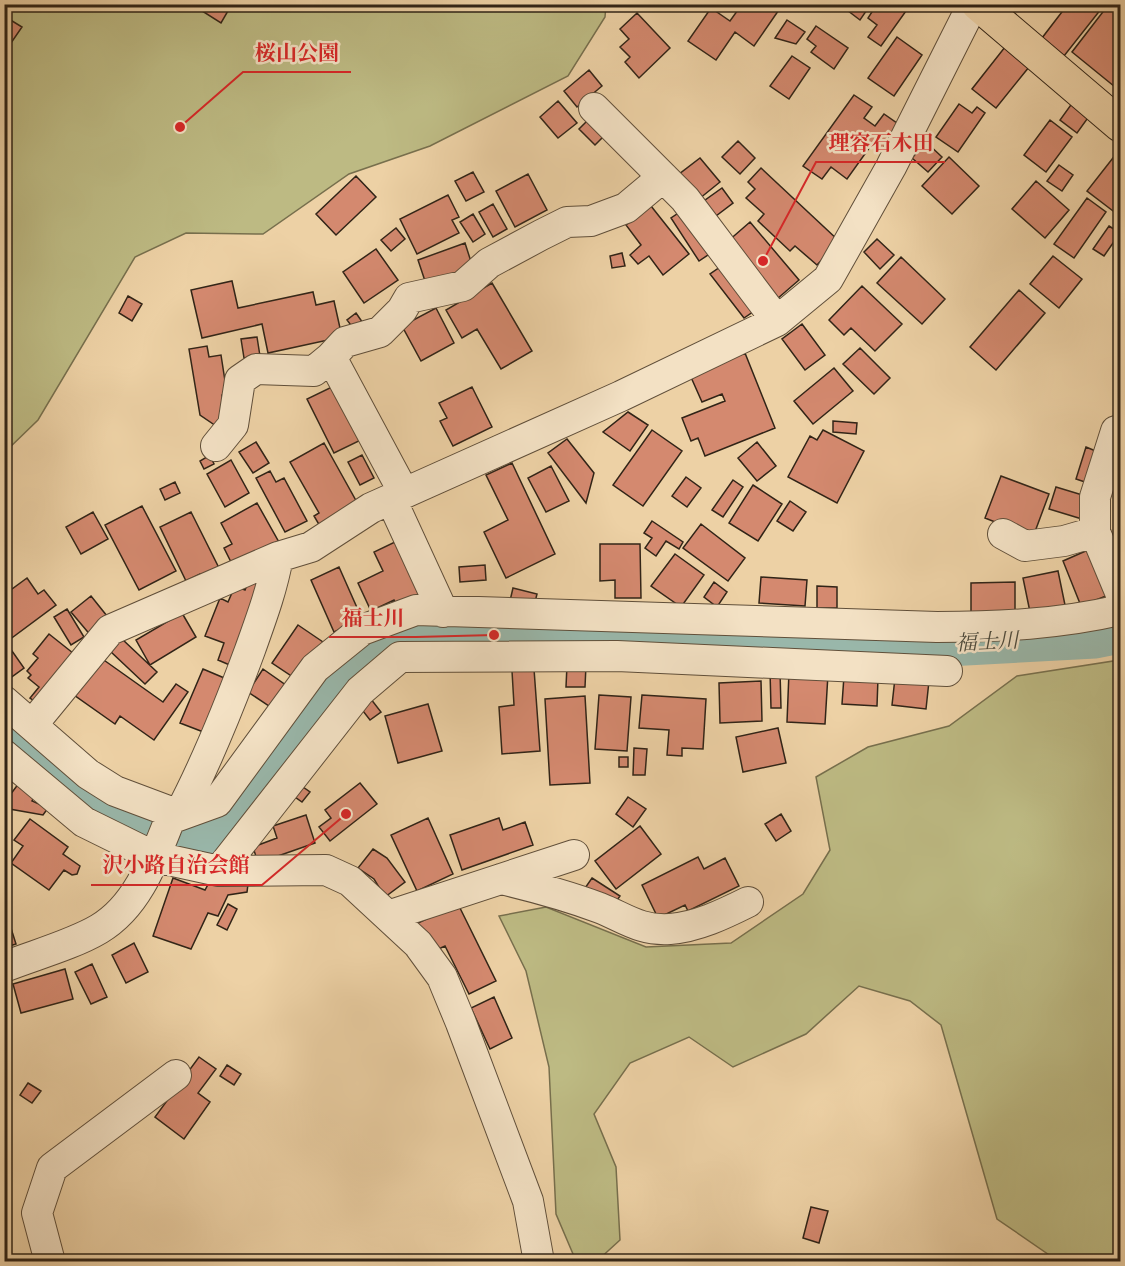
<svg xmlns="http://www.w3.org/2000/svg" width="1125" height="1266" viewBox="0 0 1125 1266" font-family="Cardo,'Noto Serif JP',serif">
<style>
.green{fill:#bdba83;stroke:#776f4d;stroke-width:1.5}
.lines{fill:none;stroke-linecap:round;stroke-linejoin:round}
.river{stroke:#99b7aa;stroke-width:45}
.building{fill:#d4896f;stroke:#312417;stroke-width:1.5}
.minor-casing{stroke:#604f3a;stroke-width:32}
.major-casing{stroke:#312417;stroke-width:35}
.minor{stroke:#f3e1c4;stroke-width:30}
.major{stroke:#edd1a5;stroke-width:33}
.labels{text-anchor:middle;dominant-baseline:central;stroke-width:5;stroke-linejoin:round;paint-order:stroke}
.water-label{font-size:21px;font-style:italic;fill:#4b493c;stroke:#f3e1c4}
.leader{fill:none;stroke:#d62828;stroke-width:2}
.callout-dot{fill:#d62828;stroke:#f3e1c4;stroke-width:2}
.callout-label{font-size:21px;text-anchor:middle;font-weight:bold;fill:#d62828;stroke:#f3e1c4;stroke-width:5;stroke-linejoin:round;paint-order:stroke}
</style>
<rect width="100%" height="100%" fill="#edd1a5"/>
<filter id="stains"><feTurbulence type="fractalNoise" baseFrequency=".00333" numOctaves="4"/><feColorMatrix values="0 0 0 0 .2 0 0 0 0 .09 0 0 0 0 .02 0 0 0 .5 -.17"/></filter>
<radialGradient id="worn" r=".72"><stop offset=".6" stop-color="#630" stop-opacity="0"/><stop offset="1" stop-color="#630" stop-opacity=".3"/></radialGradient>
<path class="green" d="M5 5H606L605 17 568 76 430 146 349 174 263 234 186 233 135 257 38 420 5 452Z
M1120 660V1261H1058L997 1219 941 1025 910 1001 859 986 806 1034 733 1067 689 1037 630 1063 594 1114 616 1167 620 1240 597 1261H576L556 1214 549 1067 526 971 499 916 546 907 646 947 731 943 803 894 830 850 816 777 868 747 949 726 1017 676Z"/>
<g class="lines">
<path class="river" d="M4 731 84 797 127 821 195 838 219 829 250 803 334 676 379 647 424 630 494 635 772 644 789 647 873 648 1095 636 1120 631"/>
</g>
<path class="building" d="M191 4H232L221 23Z
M750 4H783L754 46 735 32 716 60 688 41 711 8 730 21 740 7 746 11Z
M839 4H871L860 20Z
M877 4H911L881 46 868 37 877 25 868 18Z
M1068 4H1105L1064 56 1042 38Z
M1109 4H1120V91L1072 52Z
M637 13 670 48 639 78 625 62 630 57 620 47 629 39 620 29Z
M4 16 22 27 11 43 4 39Z
M787 20 805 32 796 44 775 38Z
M816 26 848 48 834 69 811 52 816 46 807 39Z
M897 37 922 55 894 96 868 78Z
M1005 47 1029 67 996 108 972 89Z
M792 56 810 68 789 99 770 86Z
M589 70 602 86 577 107 564 91Z
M854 95 872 107 864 118 875 126 884 114 904 128 886 154 872 144 847 179 831 167 822 179 803 166Z
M558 101 577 123 558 138 540 117Z
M1073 102 1090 115 1077 133 1060 120Z
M959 104 972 113 977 107 985 113 958 152 936 137Z
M589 119 605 135 595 145 579 129Z
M1050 120 1072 137 1046 172 1024 155Z
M738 141 755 158 740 174 722 157Z
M926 142 942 157 928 172 912 158Z
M1120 149V209L1117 214 1087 191Z
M949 157 979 186 952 214 922 186Z
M700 158 720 182 694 203 674 178Z
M1059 165 1073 175 1062 191 1047 181Z
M761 168 839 241 817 265 795 246 790 251 758 221 764 214 746 198 755 189 748 182Z
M473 172 484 192 466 201 455 181Z
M528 174 547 210 515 227 496 191Z
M356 176 376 197 336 235 316 214Z
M1036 181 1069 210 1045 238 1012 209Z
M722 188 733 203 712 219 701 203Z
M448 195 459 217 452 220 459 233 417 254 400 219Z
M1087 198 1106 212 1074 258 1054 244Z
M493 204 507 229 493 237 479 212Z
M651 206 689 254 663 275 649 256 638 264 630 255 641 245 626 225Z
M686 208 714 251 699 261 671 218Z
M473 214 485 234 473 242 460 222Z
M750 222 799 280 777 299 727 242Z
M1109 226 1120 233 1104 256 1093 249Z
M396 228 405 239 391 251 381 240Z
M877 239 894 255 880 269 864 252Z
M465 243 474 271 427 287 418 260Z
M376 249 398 280 364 303 343 272Z
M622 253 625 266 612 268 610 256Z
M1053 256 1082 279 1059 308 1030 284Z
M901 257 945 299 922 324 877 283Z
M726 263 760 307 744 318 710 274Z
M232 281 238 308 313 292 316 305 334 301 342 337 268 353 262 324 202 338 191 290Z
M492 283 532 351 501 369 477 329 462 338 446 310Z
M862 286 902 324 875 351 851 328 844 335 829 320Z
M1019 290 1045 313 996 370 970 347Z
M128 296 142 304 132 321 119 313Z
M436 308 454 343 421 361 402 326Z
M356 313 365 326 356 332 347 320Z
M802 324 825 355 805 370 782 339Z
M257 337 260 356 244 358 241 339Z
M207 346 209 357 221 355 227 394 222 395 227 425 219 428 200 415 189 349Z
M860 348 890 378 874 394 843 364Z
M745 353 775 428 705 456 698 438 691 441 682 418 725 401 722 394 702 402 690 375Z
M834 368 853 391 813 424 794 401Z
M336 385 363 439 334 453 307 399Z
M472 387 492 427 453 446 440 421 447 418 439 403Z
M628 412 648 425 630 451 603 432Z
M833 421 857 423 856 434 833 432Z
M652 430 682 451 643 506 613 485Z
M823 430 864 451 837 503 788 477 810 436 817 440Z
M567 439 594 473 586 503 548 453Z
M256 442 269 463 253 473 239 452Z
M757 442 776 466 757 481 738 458Z
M324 443 359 506 321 528 314 516 319 513 290 462Z
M1086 447 1098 452 1088 483 1076 479Z
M210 455 214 464 204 469 200 461Z
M362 455 374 478 360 485 348 462Z
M231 460 249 493 225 507 207 474Z
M512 463 555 554 506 578 484 532 508 520 486 475Z
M551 466 569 501 546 512 528 478Z
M270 471 276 482 284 478 307 521 285 532 256 478Z
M1001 476 1049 494 1033 537 985 518Z
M686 477 701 488 687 507 672 496Z
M733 480 743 487 723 517 712 510Z
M175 482 180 493 165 500 160 489Z
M753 485 782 504 758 541 729 523Z
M1056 487 1089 497 1082 519 1049 509Z
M790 501 806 512 793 531 777 521Z
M257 503 280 544 235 570 224 548 232 544 221 523Z
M142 506 176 571 139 590 105 525Z
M93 512 108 539 81 554 66 527Z
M191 512 223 576 205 585 200 574 186 581 160 527Z
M652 521 683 542 679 549 666 541 656 556 645 548 652 538 644 533Z
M701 524 745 558 728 581 683 548Z
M397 541 423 596 398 608 394 600 371 611 358 583 383 571 374 552Z
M600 544H640L641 598H615V580L600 581Z
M1097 546 1116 592 1081 606 1063 561Z
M675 554 704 575 681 607 651 586Z
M485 565 486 580 460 582 459 567Z
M339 567 362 619 334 632 311 580Z
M1058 571 1065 605 1030 612 1023 578Z
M761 577 807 580 805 606 759 603Z
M27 578 38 594 44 590 56 605 9 640 4 634V595Z
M250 578 265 584 232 666 218 660 224 643 205 636 220 598 228 602 235 586 245 590Z
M714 582 727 592 717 607 704 597Z
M1015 582V617L971 618V583Z
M817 586 837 587V608H817Z
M513 588 537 594 533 610 509 605Z
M91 596 111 621 92 637 71 612Z
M67 609 84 637 71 645 54 617Z
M182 613 196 637 150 665 136 640Z
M298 625 326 644 293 677 272 663Z
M49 634 78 657 40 705 30 698 39 687 28 678 31 675 27 671 38 658 33 654Z
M122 639 157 672 145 684 110 651Z
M12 651 24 668 6 681 4 656Z
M101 658 163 702 176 684 188 692 154 740 120 716 115 724 74 695Z
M567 665H586L585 687H566Z
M203 669 229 680 206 733 180 723Z
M263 669 290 688 275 710 248 692Z
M534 669 540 751 502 754 499 707 514 705 512 671Z
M770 671H780L781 708H771Z
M789 672 828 674 825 724 787 722Z
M844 676 878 678 877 706 842 704Z
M895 678 929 681 926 709 892 705Z
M761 681 762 721 720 723 719 683Z
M367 694 381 712 370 720 356 702Z
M599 695 631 697 627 751 595 749Z
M642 695 706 699 703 749 682 748V756L667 755 669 730 639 728Z
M585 696 590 783 550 785 545 699Z
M428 704 442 751 398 763 385 716Z
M778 728 786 763 743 772 736 737Z
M634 748 647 749 645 775H633Z
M619 757H628V767H619Z
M22 779 38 790 32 801 48 808 43 815 4 808V803Z
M360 783 377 804 330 841 319 827 331 818 325 810Z
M303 787 310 792 302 802 295 797Z
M628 797 646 809 633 827 616 814Z
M781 814 791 831 776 841 765 824Z
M306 815 315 843 258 863 253 847 277 838 273 826Z
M428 818 453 874 417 891 391 835Z
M499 818 503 830 525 822 533 845 462 870 450 835Z
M30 819 68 847 63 854 80 866 77 874 72 875 64 870 49 890 11 863 23 846 14 840Z
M640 826 661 854 616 889 595 861Z
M373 849 387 858 405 882 385 897 374 879 358 868Z
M698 857 704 869 725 858 739 886 688 911 685 905 658 918 642 885Z
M173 878 205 890 211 879 248 884 247 892 228 895 218 916 208 913 191 949 153 936Z
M592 878 620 896 611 909 583 891Z
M228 904 237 909 227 930 217 925Z
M458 904 496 981 469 994 445 946 432 952 418 923Z
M4 906 16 944 6 947 4 942Z
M134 943 148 972 126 983 112 955Z
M92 964 107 997 91 1004 75 972Z
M65 969 73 999 21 1013 13 984Z
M494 997 512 1038 490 1049 471 1008Z
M199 1057 216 1069 198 1093 210 1102 184 1139 155 1117Z
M227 1065 241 1074 234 1085 220 1076Z
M28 1083 41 1091 32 1103 20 1095Z
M811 1207 828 1211 819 1243 803 1238Z"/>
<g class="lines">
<g class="minor-casing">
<path id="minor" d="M594 108 685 199 777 321
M1116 431 1095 497V532L1120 592
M216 446 233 425 240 380 256 369 314 371 331 357
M404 493 331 357 345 342 380 332 402 310 409 298 463 286 489 263 541 235 567 222 591 221 626 208 663 177
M391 499 443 612
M1003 534 1025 546 1064 541 1095 532
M4 701 88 774 115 791 179 815
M32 725 110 630 278 557
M4 755 84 822 155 857 219 871 326 870 350 881 418 944 442 977 461 1023 528 1201 539 1262
M179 815C207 762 229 707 250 650 261 619 272 590 278 557L311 547 371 508 621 396 777 321 828 279 891 167 973 4
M219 871 360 691 400 657 617 656 947 671
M501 879C535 887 568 896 600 908 625 918 640 931 670 929 697 927 724 914 748 902
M388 916 574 855
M4 967C34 955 72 945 99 929 138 906 154 859 170 819L217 802 315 668 362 630 416 610 937 627C999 627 1060 624 1120 610
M50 1262 37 1213 52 1168 176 1075"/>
</g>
<g class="major-casing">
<path id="major" d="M978 4 1120 125"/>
</g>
<use href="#minor" class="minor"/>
<use href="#major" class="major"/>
</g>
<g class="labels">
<g class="water-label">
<text transform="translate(987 642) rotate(-3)">福士川</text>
</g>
</g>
<path class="leader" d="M180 127L243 72H351M763 261L816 162H945M494 635L416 637H329M346 814L262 885H91"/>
<g class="callout-dot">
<circle cx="180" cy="127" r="6"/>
<circle cx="763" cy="261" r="6"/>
<circle cx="494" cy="635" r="6"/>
<circle cx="346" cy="814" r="6"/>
</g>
<g class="callout-label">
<text x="297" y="60">桜山公園</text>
<text x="881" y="150">理容石木田</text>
<text x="373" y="625">福士川</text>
<text x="176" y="872">沢小路自治会館</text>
</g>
<rect width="1125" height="1266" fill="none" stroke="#edd1a5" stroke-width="24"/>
<rect x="6" y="6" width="1113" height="1254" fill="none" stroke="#312417" stroke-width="3"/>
<rect x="12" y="12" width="1101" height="1242" fill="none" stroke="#312417" stroke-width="1.5"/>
<rect width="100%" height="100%" filter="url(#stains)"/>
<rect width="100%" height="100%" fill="url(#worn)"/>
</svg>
